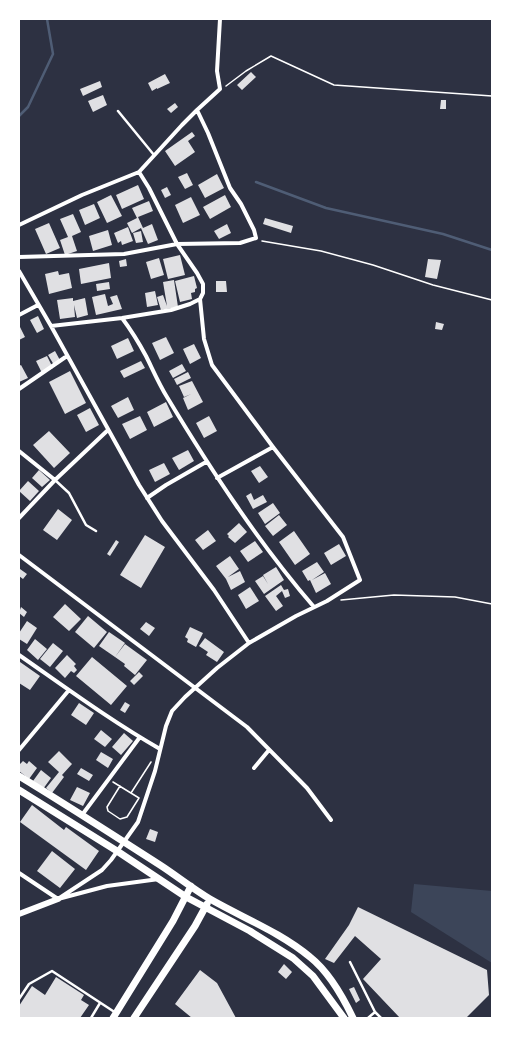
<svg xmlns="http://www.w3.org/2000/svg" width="511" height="1037" viewBox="0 0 511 1037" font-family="'DejaVu Sans',sans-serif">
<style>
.green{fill:#3c4559}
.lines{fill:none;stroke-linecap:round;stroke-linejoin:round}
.stream{stroke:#4f5d75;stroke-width:2.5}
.building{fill:#e0e0e3}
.path{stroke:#fff;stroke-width:1.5}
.service{stroke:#fff;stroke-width:2.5}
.minor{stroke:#fff;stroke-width:4}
.tertiary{stroke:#fff;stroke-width:6}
.secondary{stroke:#fff;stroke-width:7}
</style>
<rect width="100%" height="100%" fill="#2d3142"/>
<path class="green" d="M414 884 492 891V963L411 912Z"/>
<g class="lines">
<path class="stream" d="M19 116 28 107 53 54 47 19
M256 182 326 208 443 234 492 250"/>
</g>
<path class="building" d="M251 72 256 77 242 90 237 85Z
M165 74 170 83 157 89V88L152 91 148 83Z
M100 81 102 87 83 96 80 89Z
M103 95 107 105 93 112 88 101Z
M441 100H446V109H440Z
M175 103 178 107 171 113 167 109Z
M192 132 195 136 188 141 195 152 175 166 165 151Z
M187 173 193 185 185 189 178 177Z
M217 174 224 188 205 198 198 185Z
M138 185 144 199 122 209 116 195Z
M167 187 171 195 165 198 161 190Z
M111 195 122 216 107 223 97 202Z
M225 195 231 207 210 219 203 207Z
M191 197 200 215 183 223 175 205Z
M149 201 153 211 138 217 143 228 152 224 158 240 148 244 141 228 132 233 127 223 137 218 132 208Z
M94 204 100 218 85 225 79 210Z
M73 214 81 232 72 236 77 251 65 255 60 240 68 237 60 219Z
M265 218 293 226 291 233 263 224Z
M49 223 60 248 46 254 35 229Z
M227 224 231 233 219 239 214 231Z
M128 227 133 241 122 245 121 241 118 243 114 233Z
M108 230 112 245 93 251 89 236Z
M141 231 143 242 136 243 133 233Z
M180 255 185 275 168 279 163 259Z
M159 258 164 275 151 279 146 262Z
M126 259 127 266 120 267 119 261Z
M428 259 441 260 437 279 425 277Z
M109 263 111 278 81 284 79 269Z
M58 271 59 275 69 273 72 288 49 294 45 274Z
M194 276 197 288 195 289V292L191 293 192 299 180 302 175 281Z
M174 280 178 307 161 310 157 297 163 295 167 306 163 282Z
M216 281H226L227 292H216Z
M109 282 110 289 97 291 96 284Z
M155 291 158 305 147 307 145 293Z
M105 294 108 306 113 304 110 297 117 295 122 309 96 315 92 297Z
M73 298V301L85 298 88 315 77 318 74 305 75 317 60 319 57 300Z
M38 316 44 329 37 333 30 320Z
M436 322 444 324 442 330 435 329Z
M19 327H20L25 337 19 340Z
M166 337 174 353 160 360 152 343Z
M128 338 134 351 117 359 111 346Z
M194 344 201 358 190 364 183 349Z
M55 351 61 362 54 365 48 355Z
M47 356 53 368 42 373 36 361Z
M141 361 145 368 124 378 120 371Z
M182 364 186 371 173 378 169 371Z
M21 365 28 378 19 382V366Z
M70 371 86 403 65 414 49 382Z
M188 372 191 378 177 385 174 379Z
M192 381 203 402 188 410 183 398 191 394 184 397 179 386Z
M128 397 134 410 118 418 111 406Z
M166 402 173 417 154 427 147 412Z
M90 408 99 425 86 432 77 415Z
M140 416 147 430 130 439 122 424Z
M209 416 217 431 204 438 196 423Z
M49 431 70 453 54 468 33 445Z
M188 450 194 461 179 470 172 458Z
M164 463 170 474 155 482 149 470Z
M260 466 268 477 259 483 251 471Z
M39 470 50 480 42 487 32 478Z
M28 481 39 491 30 501 19 491Z
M251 493 254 500 263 495 267 502 253 509 246 496Z
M273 503 280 513 265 524 258 513Z
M58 509 72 520 57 540 43 530Z
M279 515 287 525 273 536 265 526Z
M239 523 247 532 235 543 228 537 229 536 227 534Z
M208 530 216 541 203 550 195 540Z
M294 531 310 554 295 565 279 542Z
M145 535 165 547 141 588 120 575Z
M116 540 119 542 110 556 107 554Z
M255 541 263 552 248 562 240 551Z
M339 544 346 556 331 565 324 553Z
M230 556 239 569 228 577 240 571 245 582 231 590 226 579 216 566Z
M317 562 324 572 312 580 325 573 331 584 316 593 310 580 308 581 302 571Z
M276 567 284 580 264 594 255 581 263 576 268 584 263 575Z
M20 569 27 574 23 579 19 576Z
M281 585 284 590 288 589 290 596 285 598 282 591 276 596 283 606 276 611 265 596Z
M250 587 259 601 246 609 238 595Z
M65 604 81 619 69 631 53 617Z
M21 607 27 612 24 617 19 613Z
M88 616 107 632 94 648 75 632Z
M27 621 37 628 27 644 19 639V633Z
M146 622 155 628 149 636 140 629Z
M190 627 203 633 196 647 187 642 188 639 185 637Z
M109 632 125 643 115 657 99 646Z
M205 638 224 652 217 662 206 655 208 652 199 646Z
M35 639 47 649 38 660 27 650Z
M53 643 63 651 50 667 40 659Z
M125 644 147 660 135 675 124 666 125 664 115 657Z
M67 655 76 664 74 666 77 670 74 673 71 671 65 678 55 668Z
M92 657 127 686 111 705 76 676Z
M20 662 40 676 30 690 19 683V665Z
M139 672 143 676 134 685 130 681Z
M125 702 130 705 125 713 120 710Z
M79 703 94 713 86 725 71 715Z
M101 730 112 739 105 747 94 739Z
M124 733 133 741 121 755 112 747Z
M59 751 72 764 62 775 64 777 52 793 46 788 59 772 48 762Z
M101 752 113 759 108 768 96 760Z
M23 761 27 764 29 761 37 768 29 779 19 771V765Z
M81 768 93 775 89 781 77 774Z
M41 770 51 778 43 789 33 781Z
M77 787 90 793 83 806 70 800Z
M32 805 64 830 66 827 99 851 86 870 20 822Z
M150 829 158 832 155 842 146 839Z
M52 851 75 869 60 888 37 871Z
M358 907 487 970 489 995 466 1018H400L363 979 381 959 355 936 334 963 325 959 349 925Z
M284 964 292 972 286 979 278 972Z
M200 970 217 983 236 1018H192L175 1004Z
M56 977 84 995 81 1000 89 1005 80 1018H19V1006L32 986 45 995Z
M354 987 360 1000 356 1003 349 989Z"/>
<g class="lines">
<path class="path" d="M226 86 246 71 271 56 334 85 492 96
M262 241 321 251 373 265 433 285 492 300
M341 600 394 595 455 597 492 604
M113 782 139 798
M120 786 107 807 108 811 120 819 127 817 139 798
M131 793 151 762"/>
<path class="service" d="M118 111 154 155
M55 480 69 493 86 525 96 531
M350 962 375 1012
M19 999 29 984 52 971 116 1013
M91 1018 100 1003
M368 1018 375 1012 381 1018"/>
<path class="minor" d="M197 110 220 89 217 71 220 19
M19 225 82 195 139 172 182 125 197 110 208 133 230 188 241 204 254 230 256 238 240 243 177 244 149 188 139 172
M19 257 124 254 177 244 197 273 203 284V293L200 299 190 304 171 310 122 318 51 326
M19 271 51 326 139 485 162 521 214 590 249 643
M19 315 38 305
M122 318C131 330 139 343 146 356 153 370 159 384 167 397 211 470 258 542 314 607
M19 389 67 356
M19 451 55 480
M217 478 273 447
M147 498 166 485 206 462
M19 518 55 480 108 430
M19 555 247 727 307 788 331 820
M19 655C65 687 111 721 160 749
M19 750 69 690
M254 768 269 750
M82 815 140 737
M19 873 58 899 107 886 159 879
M58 899 102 870 111 860 138 822 155 771 166 726 172 711 185 697 217 668 249 643 296 616 327 601 360 580 343 537 273 447 212 365 204 339 200 299"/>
<path class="tertiary" d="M19 914 58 899"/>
<path class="secondary" d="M19 776C67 805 113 835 160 865 177 876 193 889 210 899 243 918 280 932 310 957 329 972 343 997 353 1018
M19 790 117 851 186 897 250 931 293 958 313 976 344 1018
M113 1018 173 921 191 886
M134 1018 195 926 207 904"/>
</g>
<rect width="511" height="1037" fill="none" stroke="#ffffff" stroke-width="40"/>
</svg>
